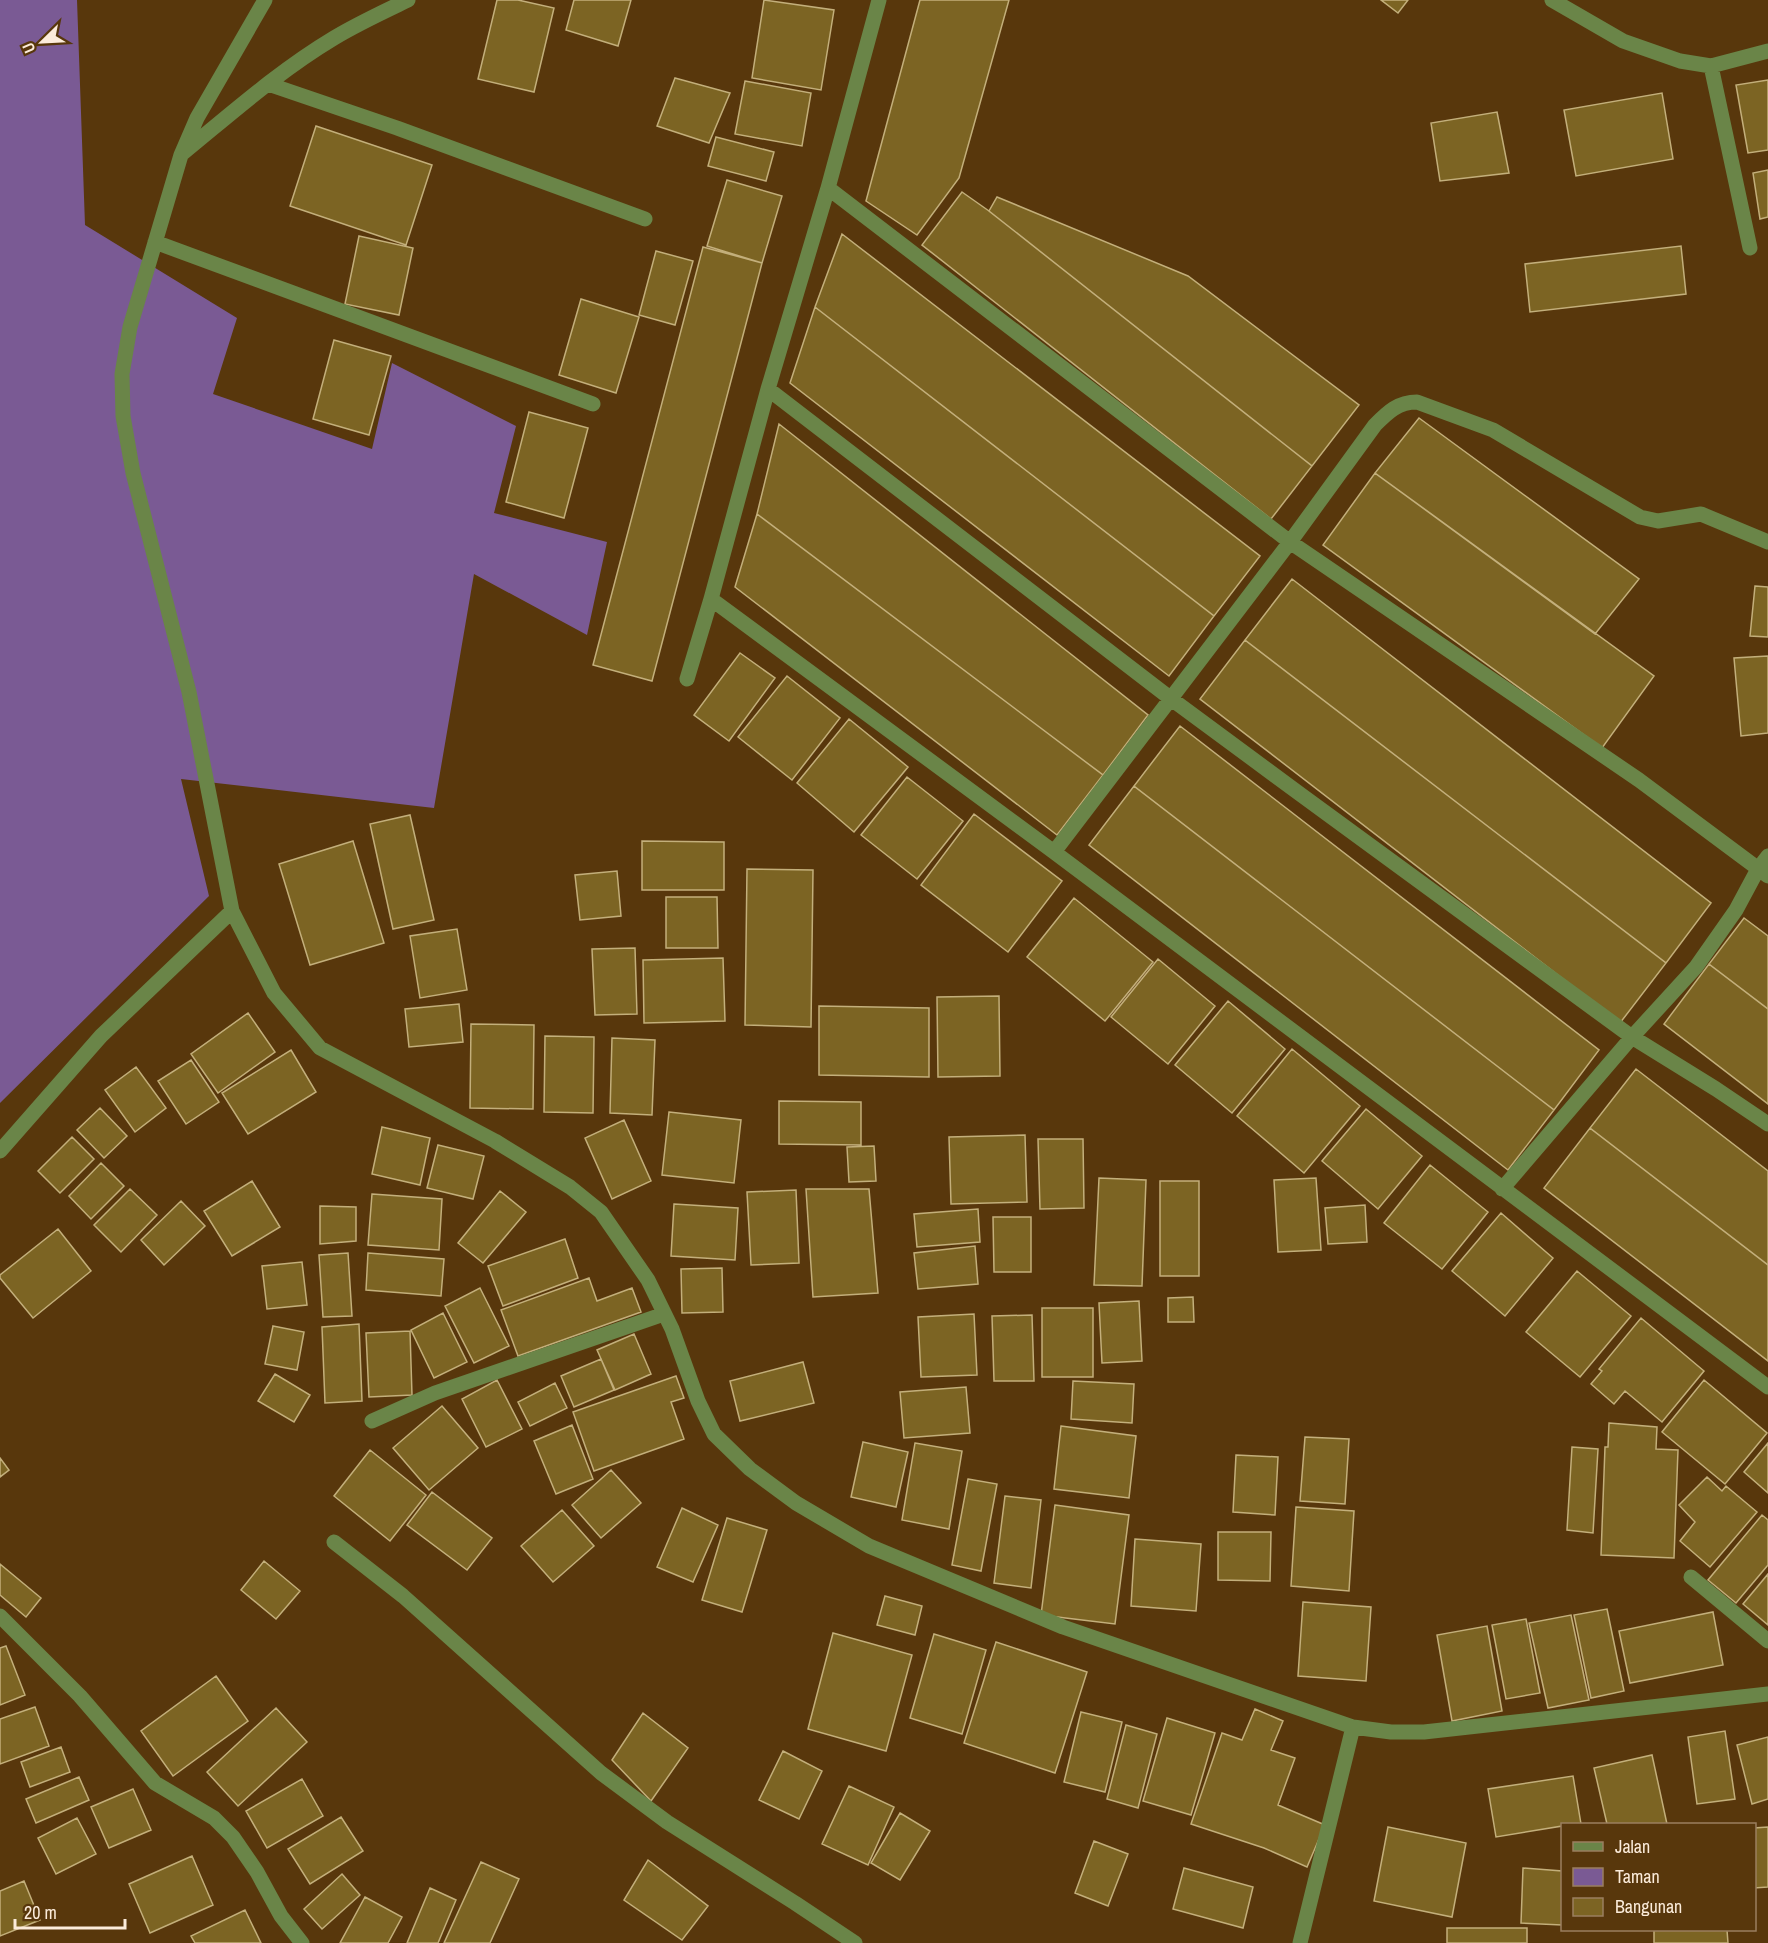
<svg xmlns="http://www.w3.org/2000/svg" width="1768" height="1943" viewBox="0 0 1768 1943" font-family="'Archivo Narrow',sans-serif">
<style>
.green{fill:#7a5a94}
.building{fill:#7c6423;stroke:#c3af7b;stroke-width:1.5}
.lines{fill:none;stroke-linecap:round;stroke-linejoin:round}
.minor{stroke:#6a8548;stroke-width:15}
</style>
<rect width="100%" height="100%" fill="#58370c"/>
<path class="green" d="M0 0H77L85 225 237 318 213 394 372 449 392 363 516 426 494 513 607 542 587 635 474 574 434 808 181 779 209 896 0 1103Z"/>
<path class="building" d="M497 0H518L554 8 534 92 478 79Z
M574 0H631L618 46 566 30Z
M764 0 834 10 821 90 752 78Z
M920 0H1009L959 178 917 235 866 201Z
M1381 0H1408L1398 13Z
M675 78 730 93 709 143 657 126Z
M1768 80V150L1748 153 1736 85Z
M745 81 811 93 802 146 735 134Z
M1662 93 1673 159 1576 176 1564 110Z
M1497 112 1509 173 1440 181 1431 123Z
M316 126 432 165 406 245 290 206Z
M716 137 774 152 766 181 708 166Z
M1768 170V217L1760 219 1753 173Z
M727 180 782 196 762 263 707 246Z
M962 192 989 211 1312 466 1271 519 922 245Z
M997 197 1188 276 1359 405 1312 466 989 211Z
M842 234 1260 556 1214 616 815 307Z
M359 236 413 248 399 315 345 304Z
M1681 246 1686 294 1530 312 1525 264Z
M703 247 762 263 652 681 593 665Z
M656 251 693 261 675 325 639 315Z
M581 299 639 317 616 393 559 375Z
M815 307 1214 616 1169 676 790 383Z
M334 340 391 356 369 435 313 419Z
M529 412 588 428 564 518 506 502Z
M1419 418 1639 579 1595 634 1375 473Z
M779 424 1148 715 1103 775 757 514Z
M1375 473 1654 676 1602 748 1323 545Z
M757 514 1103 775 1057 835 735 587Z
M1292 579 1711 903 1666 963 1245 640Z
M1755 586 1768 587V637L1750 636Z
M1245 640 1666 963 1620 1023 1200 699Z
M740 653 775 678 729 741 694 715Z
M1768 656V733L1741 736 1734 658Z
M787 676 840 718 792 780 738 737Z
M849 719 908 767 854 832 797 783Z
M1180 726 1599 1050 1554 1110 1134 786Z
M907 777 963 821 917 879 861 835Z
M1134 786 1554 1110 1508 1170 1089 845Z
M974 814 1062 881 1008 952 921 885Z
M410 815 434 920 393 929 370 824Z
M353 841 384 943 310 965 279 864Z
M642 841 724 842V890H642Z
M747 869 813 870 811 1027 745 1025Z
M617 871 621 916 580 920 575 875Z
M666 897H717L718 948H666Z
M1074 898 1153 962 1105 1021 1027 957Z
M1744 918 1768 936V1009L1709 964Z
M457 929 467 990 420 998 410 936Z
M635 948 637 1014 595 1015 592 949Z
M723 958 725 1021 644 1023 643 960Z
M1158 959 1215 1006 1168 1064 1111 1017Z
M1709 964 1768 1009V1104L1664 1024Z
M999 996 1000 1076 938 1077 937 997Z
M1228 1001 1285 1049 1232 1113 1175 1065Z
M459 1004 463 1042 409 1047 405 1009Z
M819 1006 929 1008V1077L819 1075Z
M248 1013 275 1052 218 1093 191 1054Z
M471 1024 534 1025 533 1109 470 1108Z
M545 1036 594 1037 593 1113 544 1112Z
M612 1038 655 1040 652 1115 610 1113Z
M1292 1049 1360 1106 1304 1173 1237 1116Z
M291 1050 316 1092 248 1134 222 1093Z
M191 1060 219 1102 186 1124 158 1081Z
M136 1067 166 1108 135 1132 105 1090Z
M1636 1069 1768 1171V1265L1590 1128Z
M779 1101 861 1102V1145L779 1144Z
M100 1108 127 1136 104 1158 77 1130Z
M1366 1109 1422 1156 1378 1209 1322 1161Z
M669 1112 741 1120 734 1183 662 1175Z
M624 1120 651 1181 612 1199 585 1138Z
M382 1127 430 1138 420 1185 372 1174Z
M1590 1128 1768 1265V1361L1544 1188Z
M1025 1135 1027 1202 951 1204 949 1137Z
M72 1137 94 1159 60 1193 38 1171Z
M1038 1139H1083L1084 1208 1040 1209Z
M438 1145 484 1156 473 1199 427 1188Z
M874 1146 876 1181 849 1182 847 1147Z
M101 1163 124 1186 91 1219 69 1196Z
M1430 1165 1488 1212 1442 1269 1384 1223Z
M1099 1178 1146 1180 1142 1286 1094 1285Z
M1316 1178 1321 1250 1278 1252 1274 1180Z
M252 1181 280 1227 232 1256 204 1211Z
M1160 1181H1199V1276H1160Z
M130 1189 157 1215 121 1252 94 1225Z
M806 1189H869L878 1293 813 1297Z
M796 1190 799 1263 751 1265 747 1192Z
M500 1191 526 1212 483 1263 458 1243Z
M372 1194 442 1199 439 1250 368 1245Z
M181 1201 205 1226 164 1265 141 1240Z
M674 1204 738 1208 735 1260 671 1256Z
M1365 1205 1367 1242 1328 1244 1325 1208Z
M320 1206 356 1207V1241L320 1244Z
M978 1209 980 1242 917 1247 914 1214Z
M1501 1213 1553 1258 1505 1316 1452 1271Z
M993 1217H1031V1272H994Z
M58 1229 91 1271 33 1318 0 1278V1275Z
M565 1239 578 1278 503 1306 488 1266Z
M975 1246 978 1284 918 1289 914 1253Z
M348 1253 352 1316 323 1317 319 1255Z
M368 1253 444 1259 441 1296 366 1290Z
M302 1262 307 1305 267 1309 262 1266Z
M722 1268 723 1312 682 1313 681 1269Z
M1577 1271 1631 1316 1580 1377 1526 1332Z
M589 1278 597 1301 632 1288 641 1312 518 1356 501 1310Z
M480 1288 509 1346 474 1363 445 1306Z
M1193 1297 1194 1322H1168V1298Z
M1139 1301 1142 1361 1102 1363 1099 1303Z
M1042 1308H1093V1377H1042Z
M443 1313 467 1362 434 1378 411 1330Z
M974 1314 977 1375 921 1377 918 1317Z
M1032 1315 1034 1381H994L992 1316Z
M1641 1318 1704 1371 1662 1422 1625 1391 1614 1404 1591 1384 1602 1371 1599 1369Z
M359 1324 362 1401 325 1403 322 1327Z
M273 1326 304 1332 297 1370 265 1364Z
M410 1331 412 1395 369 1397 366 1333Z
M634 1334 651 1374 615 1390 597 1350Z
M601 1359 614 1390 574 1407 561 1376Z
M803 1362 814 1403 740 1421 730 1381Z
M275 1374 310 1395 294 1422 258 1401Z
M676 1376 684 1398 671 1402 684 1439 594 1471 573 1412Z
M497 1380 522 1429 486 1447 462 1399Z
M1704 1380 1767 1433 1725 1484 1662 1432Z
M1073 1381 1134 1384 1132 1423 1071 1419Z
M555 1383 567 1408 530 1426 518 1402Z
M966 1387 970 1433 904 1438 900 1392Z
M442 1406 478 1448 429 1490 393 1448Z
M1609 1423 1657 1427 1656 1449 1678 1450 1674 1558 1601 1555 1605 1447H1608Z
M572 1425 593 1479 556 1494 534 1441Z
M1061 1426 1136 1436 1129 1498 1054 1489Z
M1305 1437 1349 1439 1345 1504 1300 1501Z
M863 1442 908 1452 896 1507 851 1497Z
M915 1443 962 1451 949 1529 902 1520Z
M1768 1443V1493L1744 1472Z
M1572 1447 1598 1449 1593 1533 1567 1530Z
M370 1450 426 1495 390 1541 334 1496Z
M1236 1455 1278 1457 1275 1515 1233 1512Z
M0 1458 9 1470 0 1477Z
M611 1470 641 1503 601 1538 572 1505Z
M1707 1477 1722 1491 1726 1486 1757 1512 1710 1567 1680 1541 1695 1522 1679 1505Z
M968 1479 997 1484 981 1571 952 1565Z
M432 1492 492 1538 467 1570 407 1525Z
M1005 1496 1041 1500 1031 1588 994 1583Z
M1055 1505 1129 1515 1115 1624 1041 1615Z
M1296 1507 1354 1511 1349 1591 1291 1586Z
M682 1508 718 1525 693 1582 657 1567Z
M562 1510 594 1546 553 1582 521 1546Z
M1762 1515 1768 1520V1565L1736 1603 1708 1580Z
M727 1518 767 1530 742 1612 702 1600Z
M1218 1532H1271L1270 1581 1218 1580Z
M1135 1539 1201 1544 1196 1611 1131 1606Z
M264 1561 300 1591 276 1619 241 1590Z
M0 1564 41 1598 26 1617 0 1595Z
M1768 1574V1625L1743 1604Z
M885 1596 922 1606 915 1635 877 1625Z
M1303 1602 1371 1607 1366 1681 1298 1676Z
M1607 1609 1624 1691 1591 1698 1574 1615Z
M1713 1612 1723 1665 1630 1683 1619 1631Z
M1571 1615 1589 1700 1548 1708 1529 1623Z
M1526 1619 1540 1693 1506 1699 1492 1625Z
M1487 1626 1502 1711 1452 1721 1437 1635Z
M833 1633 912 1655 886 1751 808 1729Z
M934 1634 986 1650 962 1734 910 1718Z
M996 1642 1087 1672 1055 1773 964 1743Z
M6 1646 25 1695 0 1705V1648Z
M216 1676 248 1721 173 1776 141 1731Z
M35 1707 49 1746 0 1764V1719Z
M276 1708 307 1742 238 1806 207 1772Z
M1255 1709 1283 1721 1271 1750 1295 1758 1278 1805 1325 1825 1307 1867 1264 1848 1191 1824 1222 1733 1242 1740Z
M1081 1712 1122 1722 1105 1792 1064 1782Z
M643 1713 688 1748 651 1801 612 1760Z
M1167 1718 1215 1733 1191 1815 1143 1801Z
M1126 1725 1157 1734 1138 1808 1107 1799Z
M1725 1731 1735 1799 1697 1804 1688 1737Z
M1768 1737V1799L1752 1804 1737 1745Z
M61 1747 70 1772 30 1787 21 1762Z
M783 1751 822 1771 799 1819 759 1800Z
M1652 1755 1667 1824H1607L1594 1768Z
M1573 1776 1581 1824H1562V1826L1496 1837 1488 1789Z
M79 1777 89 1800 36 1823 26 1799Z
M302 1779 323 1816 267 1848 246 1811Z
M849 1786 894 1807 868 1865 822 1844Z
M133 1789 151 1830 109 1848 91 1807Z
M900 1813 930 1831 900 1880 871 1863Z
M341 1817 363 1851 310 1884 288 1849Z
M77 1818 96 1854 56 1874 38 1838Z
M1388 1827 1466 1843 1452 1917 1374 1901Z
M1768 1827V1887L1754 1888V1828Z
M1094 1841 1128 1854 1108 1906 1075 1893Z
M192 1856 213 1905 150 1933 129 1884Z
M648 1860 708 1906 682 1940 624 1900Z
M481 1862 519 1879 490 1943H444Z
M1184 1868 1253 1887 1243 1928 1173 1909Z
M1523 1868 1562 1871V1925L1521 1923Z
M342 1874 360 1895 322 1929 304 1909Z
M24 1881 40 1920 0 1936V1891Z
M430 1888 456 1900 438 1943H407Z
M365 1897 402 1917 388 1943H340Z
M245 1910 261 1943H195L191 1936Z
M1447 1928H1527V1943H1447Z
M1654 1930H1727L1728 1943H1654Z"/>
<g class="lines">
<path class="minor" d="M1552 0 1623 41 1680 61 1711 66 1768 51
M1711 66 1750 248
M268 84 397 128 645 219
M183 153C232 113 279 71 334 38 357 24 383 12 408 0
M828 188 1290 542 1639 780 1768 876
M155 242 593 404
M768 389 1170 698 1300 794 1632 1037 1716 1089 1768 1124
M711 599 1054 852 1768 1387
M687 679 711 599 768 389 828 188 879 0
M1054 852 1290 542 1375 425C1388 412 1398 402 1417 402L1493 430 1640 517 1658 521 1701 514 1768 542
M232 911 189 692 133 473 123 416 122 374 130 327 181 155 197 118 265 0
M0 1151 101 1036 232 911 274 993 320 1048 495 1141 570 1187 601 1212 648 1280 672 1329 698 1401 714 1434 750 1469 796 1503 869 1546 1063 1627 1353 1727 1391 1732H1424L1768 1694
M1502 1189 1632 1037 1696 967 1736 910 1758 869 1768 856
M372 1421 435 1393 664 1314
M334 1542 403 1596 601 1773 667 1822 795 1903 855 1943
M1691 1577 1768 1641
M0 1616 80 1696 155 1783 214 1818 233 1837 257 1872 281 1916 302 1943
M1300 1943 1353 1727"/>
</g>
<rect x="1561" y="1823" width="195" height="108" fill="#58370c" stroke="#9a7f5f" stroke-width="1.5"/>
<rect x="1573" y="1842" width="30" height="9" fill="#6a8548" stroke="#9a7f5f" stroke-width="1.5"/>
<text x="1615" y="1853" font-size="18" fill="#fcecdb">Jalan</text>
<rect x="1573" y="1868" width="30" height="18" fill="#7a5a94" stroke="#9a7f5f" stroke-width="1.5"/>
<text x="1615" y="1883" font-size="18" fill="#fcecdb">Taman</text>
<rect x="1573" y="1898" width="30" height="18" fill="#7c6423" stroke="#9a7f5f" stroke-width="1.5"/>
<text x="1615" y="1913" font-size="18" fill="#fcecdb">Bangunan</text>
<g transform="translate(42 42) rotate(246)" stroke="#58370c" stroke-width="4.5" paint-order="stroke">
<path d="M0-4.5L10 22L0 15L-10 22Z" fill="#fcecdb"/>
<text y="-9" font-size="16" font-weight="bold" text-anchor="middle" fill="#fcecdb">U</text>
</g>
<path d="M15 1919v9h110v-9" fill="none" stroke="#fcecdb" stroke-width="3"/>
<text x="24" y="1919" font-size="18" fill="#fcecdb" stroke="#58370c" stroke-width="4.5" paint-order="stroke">20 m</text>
</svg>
